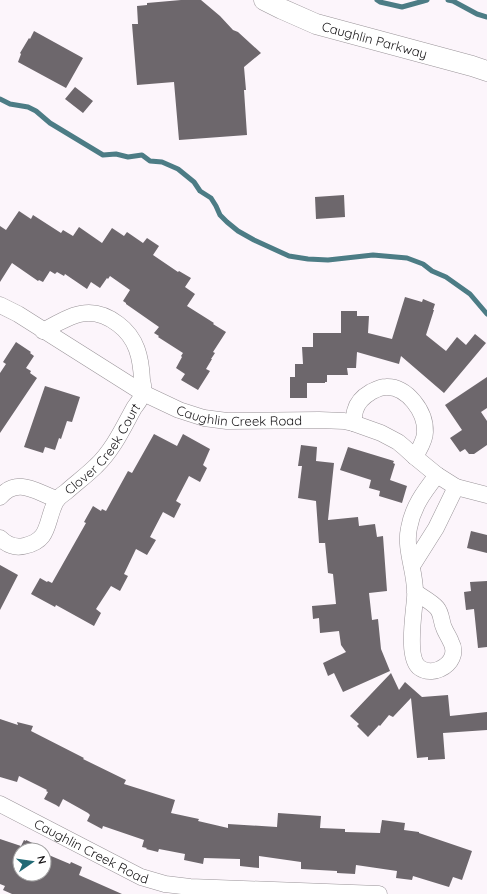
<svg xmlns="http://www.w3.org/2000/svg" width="487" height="894" viewBox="0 0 487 894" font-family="Quicksand,sans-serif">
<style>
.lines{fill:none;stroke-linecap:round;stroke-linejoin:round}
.stream{stroke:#4c7c85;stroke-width:5}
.building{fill:#6d676c}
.minor-casing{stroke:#9a9499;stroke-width:17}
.tertiary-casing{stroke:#9a9499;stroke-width:21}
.minor{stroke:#fff;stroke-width:16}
.tertiary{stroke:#fff;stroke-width:20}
.labels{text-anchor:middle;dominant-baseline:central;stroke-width:4;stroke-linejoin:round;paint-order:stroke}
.street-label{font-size:13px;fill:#161416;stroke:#fff}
</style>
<rect width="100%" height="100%" fill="#fcf5fb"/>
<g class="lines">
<path class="stream" d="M377 0 380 2 402 7 427 0
M448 0 453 1 477 14 487 17
M0 99 10 104 28 107 36 111 50 123 103 155 116 154 128 157 142 155 150 161 162 162 178 169 194 182 200 191 211 198 216 206 220 215 227 222 238 231 254 240 289 256 308 259 328 260 373 255 407 258 423 264 432 271 446 277 470 294 487 314"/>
</g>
<path class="building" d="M181 0H201L220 16 233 30 238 32 261 53 244 67 246 90H244L247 135 179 140 174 82 137 85 132 24H138L137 6 147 5V3Z
M34 31 83 58 66 88 18 62 21 54 20 53 29 38 30 39Z
M75 87 93 101 83 113 65 99Z
M344 195 345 217 316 219 315 197Z
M19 211 31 219 33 215 61 233 63 230 73 236 79 227 102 243 112 228 124 236 127 232 143 243 147 238 159 246 153 255 178 272 179 271 191 278 185 287 195 294 187 306 214 323 213 324 226 332 213 352 215 353 211 359H212L206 369 210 371 198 390 181 380 185 374 176 368 182 357 181 356 183 353 158 337 159 336 154 333 159 327 126 304V303L123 301 130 290 110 276 108 279 107 278 100 288 91 282 87 289 65 274 64 276 57 272 55 274 50 271 43 282 39 280 38 281 12 263 0 282V226L6 230Z
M405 297 422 302 423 299 435 304 433 310H434L426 335 446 351 457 337 466 345 475 334 486 343 444 393 401 356 399 364 357 352 356 368H347L348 375H327V382H325V383H307V398H290V377H295V364H303L302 347H313V333H341V311H357V316H369L368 333 392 339Z
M16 342 31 352 30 353 34 356 26 368 31 371 30 373 37 378 0 433V373L6 364 3 362Z
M487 377V408L481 412 487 421V445L474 454H469L465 449 460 452 450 438 462 430 445 405Z
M45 386 80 397 72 422 67 421 61 439 59 438 55 450 45 447 43 453 24 447Z
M154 434 177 446 183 434 210 449 203 465 207 468 200 482 189 476 176 501 181 504 174 518 163 512 150 537 156 540 147 555 136 549 124 574 128 576 120 591 111 586 96 609 101 613 94 626 56 605 55 607 31 594 40 578 47 582 48 581 52 583 86 523 84 522 93 506 101 511 102 509 106 511 128 471 132 473Z
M301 445 317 447 316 461 334 463 328 520 358 517 359 526 375 524 377 537 383 536 387 591 369 593 372 620 378 619 381 649 390 671 343 692 334 673 328 676 323 663 346 652 341 645 339 631 320 633 319 618 313 619 312 606 336 604 333 574 328 573 325 542V543H319L316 501 298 498 302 466H298Z
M348 447 394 461 393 463 395 464 390 480 407 486 402 503 379 496 380 491 369 488 371 480 340 470Z
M471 531 487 535V553L467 548Z
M0 565 18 575 0 610Z
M487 581V647L478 648 474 609 466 610 464 592 471 591 470 582Z
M391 673 399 690 405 682 422 697 448 695 450 716 487 712V730L443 733 445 759 428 760V757L417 758 411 698 393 717 389 715 380 726 379 725 368 737 357 726 359 724 350 716Z
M0 719 18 725 17 722 33 726 31 731 84 758 83 759 126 780 124 784 175 800 171 813 199 819 198 821 228 828V824L277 827 278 813 292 814 321 816 320 828 345 829V832L380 833 382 820 405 823 404 830 419 832V833L472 851 462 880 453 877 449 887 413 876 412 880 396 878 397 871 356 865 355 874 337 873V871L301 869V862L259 856V868L240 866V859L204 858 203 864 184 860 185 854 159 849 158 852 146 849 147 848 142 847 144 840 103 826 102 829 87 821 90 815 88 813 63 799 59 807 56 805 44 799 48 792 46 791 47 790 19 776 17 782 0 777Z
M0 839 21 846 24 840 26 841V840L39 846 37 850H38H20V874H44V853L70 864 71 862 82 867 79 875 122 894H12L3 890 5 886 0 884Z"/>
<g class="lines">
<g class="minor-casing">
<g id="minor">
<path id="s1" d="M0 305 18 314 143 393 179 410 204 418 227 421 319 420 344 421 353 423 381 433 398 442 404 447 415 457 437 475 456 487 487 495"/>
<path d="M353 423C354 419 354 415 355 411 357 403 364 396 371 392 375 390 380 387 386 387 407 386 426 412 425 432 425 441 419 449 415 457"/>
<path d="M0 497C18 476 37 493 57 499"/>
<path id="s2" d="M0 538C7 545 15 548 24 546 48 541 46 526 53 508 54 506 55 502 57 500 59 497 63 494 66 492 76 483 87 475 96 466 113 450 123 428 134 408 137 404 142 398 143 392 144 389 143 384 142 380 141 358 137 338 118 324 90 303 70 316 43 331"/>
<path d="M412 566 436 528 456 487"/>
<path d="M415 592C422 597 432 602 437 608 442 614 441 622 444 628 446 633 449 637 451 642 457 653 451 664 440 669 434 672 426 672 420 668 406 659 414 613 415 598 417 574 404 551 409 528 413 506 424 492 437 475"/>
<path id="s3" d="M0 804 141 877 165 884 190 887 379 894"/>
</g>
</g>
<g class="tertiary-casing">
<g id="tertiary">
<path id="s4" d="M264 0 282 9 316 24 472 66 487 71"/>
</g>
</g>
<use href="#minor" class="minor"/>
<use href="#tertiary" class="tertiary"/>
</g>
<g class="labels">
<g class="street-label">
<text stroke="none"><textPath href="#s4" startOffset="118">Caughlin Parkway</textPath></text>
<text stroke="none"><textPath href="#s1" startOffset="269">Caughlin Creek Road</textPath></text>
<text stroke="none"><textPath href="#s2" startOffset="156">Clover Creek Court</textPath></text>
<text stroke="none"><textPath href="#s3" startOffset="103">Caughlin Creek Road</textPath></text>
</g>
</g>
<g transform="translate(32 862) rotate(77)"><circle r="19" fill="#ffffff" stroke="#a2a1a2"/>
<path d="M0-3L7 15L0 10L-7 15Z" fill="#216a75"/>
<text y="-6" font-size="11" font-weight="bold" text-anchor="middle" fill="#161416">N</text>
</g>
</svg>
